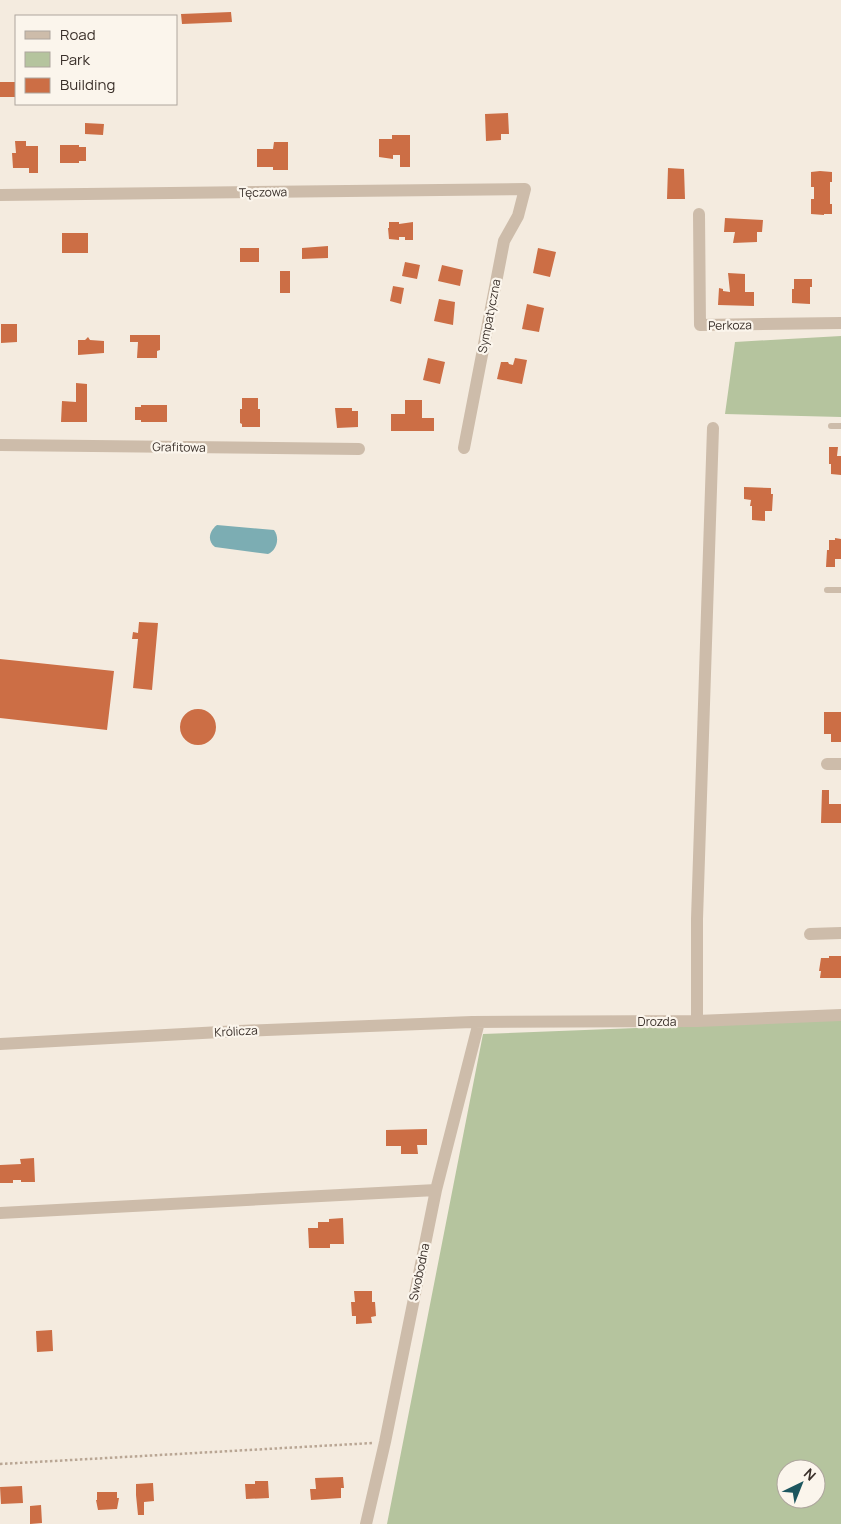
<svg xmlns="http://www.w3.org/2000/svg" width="841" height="1524" viewBox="0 0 841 1524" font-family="Manrope,sans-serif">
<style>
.green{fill:#b5c49e;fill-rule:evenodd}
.water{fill:#7cadb3}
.building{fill:#cc6e45}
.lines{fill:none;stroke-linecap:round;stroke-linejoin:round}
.path{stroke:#b9a694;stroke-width:2.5;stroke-dasharray:2.5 2.5;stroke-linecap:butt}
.lane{stroke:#cdbcaa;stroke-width:6}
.street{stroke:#cdbcaa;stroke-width:12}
.labels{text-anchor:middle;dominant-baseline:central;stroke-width:4.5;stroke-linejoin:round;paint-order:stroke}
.street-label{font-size:12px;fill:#3a302a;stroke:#fbf5ec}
</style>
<rect width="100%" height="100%" fill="#f4ebdf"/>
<path class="green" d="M841 336V417L725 414 735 342Z
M841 1020V1524H387L483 1034ZM786 1469H816V1499H786Z"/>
<path class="water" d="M217 525 274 530C280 538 277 550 268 554L215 547C207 541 209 531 217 525Z"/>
<path class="building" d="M231 12 232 22 182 24 181 14Z
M0 82H16V97H0Z
M508 113 509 134H501V140L486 141 485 114Z
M85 123 104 124 103 135 85 134Z
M392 135H410V167H400V155H393V159L379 157V139H392Z
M15 141H26V146H38V173H29V168H13L12 153H16Z
M274 142H288V170H273V167H257V149H273Z
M60 145H79V147H86V161H79V163H60Z
M668 168 684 169 685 199H667Z
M820 171 832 172V182H830V204H832V214H824V215L811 214V199H814V187H811V172Z
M725 218 763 220 762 232H757V242L733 243 735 232H724Z
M389 222H399V224L413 222V240H405V237H399V240L389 239 388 228H389Z
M62 233H88V253H62Z
M328 246V258L302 259V248Z
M240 248H259V262H240Z
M538 248 556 252 550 277 533 273Z
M405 262 420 265 417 279 402 276Z
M442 265 463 270 460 286 438 281Z
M280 271H290V293H280Z
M728 273 745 274V292H754V306L718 305 719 288 723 289V291L730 292Z
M794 279H812V287H810V304L792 303V289H794Z
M393 286 404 288 401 304 390 301Z
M439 299 455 302 453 325 434 321Z
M527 304 544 308 539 332 522 329Z
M1 324H17V342L1 343Z
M130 335H160V350L157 351V358H137L138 342H130Z
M88 337 90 340 104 341V353L78 355V340H85Z
M428 358 445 362 440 384 423 380Z
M515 358 527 360 522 384 497 379 501 362H508L509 364 513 365Z
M76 383 87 384V422H61L62 401 76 402Z
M242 398H258V409H260V427H242V424L240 423V409H242Z
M405 400H422V418H434V431H391V414H405Z
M141 405H167V422H141V420H135V407H141Z
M335 408H352V411H358V427L337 428Z
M829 447H838L837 456H841V475L831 474V464H829Z
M744 487 771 488V494H773L772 511H765V521L752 520V506H750L751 500 744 499Z
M835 538 841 539V559H835V567H826L827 550H829V540H835Z
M139 622 158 623 152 690 133 688 138 639H132L133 632 138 633Z
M0 659 114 671 107 730 0 718Z
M180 727a18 18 0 1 1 36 0a18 18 0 1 1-36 0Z
M824 712H841V742H831V734H824Z
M822 790H829V804H841V823H821Z
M829 956H841V978H820L821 971H819L821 958H829Z
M427 1129V1145H417L418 1154H401V1146H386V1130Z
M34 1158 35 1182H21V1180H13V1183H0V1165L21 1164 20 1159Z
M343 1218 344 1244H330V1248H309L308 1228H318V1222H329V1219Z
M354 1291H372V1302H375L376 1316 371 1317 372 1323 356 1324V1316H352L351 1302H355Z
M52 1330 53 1351 37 1352 36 1331Z
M343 1477 344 1488H341V1498L311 1500 310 1489H316L315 1478Z
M255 1481H268L269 1498 246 1499 245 1484H255Z
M153 1483 154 1501 144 1502V1515H138L136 1495V1484Z
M22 1486 23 1503 1 1504 0 1487Z
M97 1492H117V1498H119L117 1509 98 1510 96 1500H97Z
M41 1505 42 1523 30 1524V1506Z"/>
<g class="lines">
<path class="path" d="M0 1464 373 1443"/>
<path class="lane" d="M831 426H841
M827 590H841"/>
<path class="street" d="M0 195 525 189 518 216 504 241 464 448
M699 214 700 325 841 323
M0 445 359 449
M827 764H841
M810 934 841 933
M697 1021V919L713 428
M0 1044 239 1031 472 1022 697 1021 841 1015
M0 1213 436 1190
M366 1524 385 1442 436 1190 479 1022"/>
</g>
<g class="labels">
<g class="street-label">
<text transform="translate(263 192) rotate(-1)">Tęczowa</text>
<text transform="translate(489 316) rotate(-79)">Sympatyczna</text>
<text transform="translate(730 325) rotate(-1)">Perkoza</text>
<text transform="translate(179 447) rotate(1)">Grafitowa</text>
<text x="657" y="1021">Drozda</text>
<text transform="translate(236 1031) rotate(-3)">Królicza</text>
<text transform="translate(419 1272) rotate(-78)">Swobodna</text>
</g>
</g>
<rect x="15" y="15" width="162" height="90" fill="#fbf5ec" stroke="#aea69e"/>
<rect x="25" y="31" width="25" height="8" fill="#cdbcaa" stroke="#aea69e"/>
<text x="60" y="40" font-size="15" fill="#3a302a">Road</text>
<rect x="25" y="52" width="25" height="15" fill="#b5c49e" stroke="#aea69e"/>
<text x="60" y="65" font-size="15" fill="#3a302a">Park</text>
<rect x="25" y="78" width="25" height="15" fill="#cc6e45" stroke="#aea69e"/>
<text x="60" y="90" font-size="15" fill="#3a302a">Building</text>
<g transform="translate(801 1484) rotate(43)"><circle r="24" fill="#fbf5ec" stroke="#aea69e"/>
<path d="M0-4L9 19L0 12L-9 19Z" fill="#1d565f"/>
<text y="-8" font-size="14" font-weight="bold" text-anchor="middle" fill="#3a302a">N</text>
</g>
</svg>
